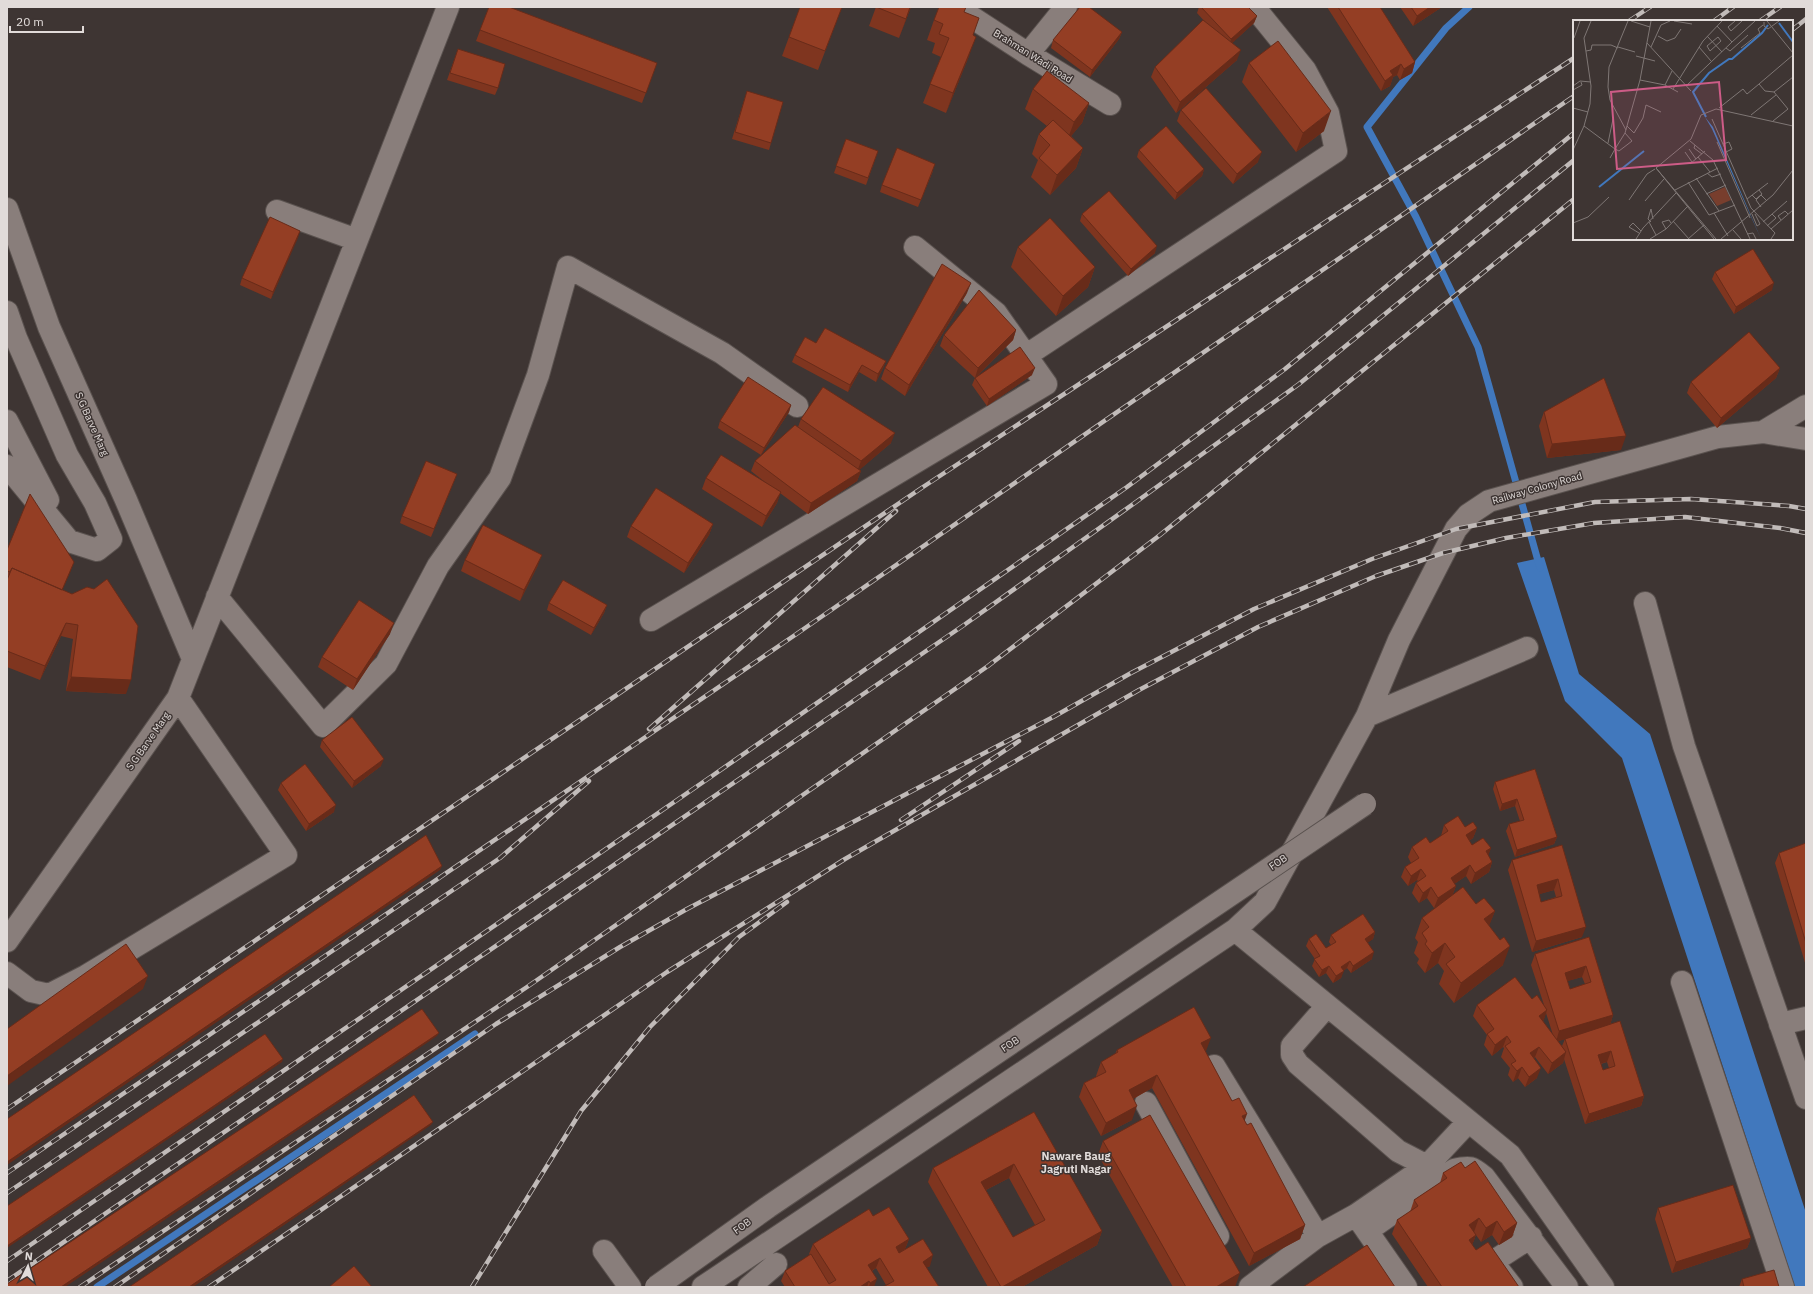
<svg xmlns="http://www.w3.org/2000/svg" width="1813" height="1294" viewBox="0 0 1813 1294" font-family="'IBM Plex Sans',sans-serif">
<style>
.water{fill:#4178bd}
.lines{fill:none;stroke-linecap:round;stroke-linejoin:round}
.stream{stroke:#4178bd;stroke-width:7}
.minor-casing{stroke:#5a524f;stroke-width:24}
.minor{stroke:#897e7b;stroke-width:22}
.rail-casing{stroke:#c1bbb9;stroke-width:4.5}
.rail{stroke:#3e3533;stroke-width:3;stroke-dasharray:9;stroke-linecap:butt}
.minor-bridge-casing{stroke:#5a524f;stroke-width:24;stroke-linecap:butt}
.minor-bridge{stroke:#897e7b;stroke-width:22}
.wall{fill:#7f351f;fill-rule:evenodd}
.shaded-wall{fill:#682b19}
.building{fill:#943e24;stroke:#682b19;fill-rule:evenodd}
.labels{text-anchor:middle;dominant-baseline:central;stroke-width:3;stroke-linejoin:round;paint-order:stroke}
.street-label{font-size:10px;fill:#e1dbd9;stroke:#3e3533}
.neighbourhood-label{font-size:11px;font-weight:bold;fill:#e1dbd9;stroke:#3e3533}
.inset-river{fill:none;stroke:#4178bd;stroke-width:2}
.inset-road{fill:none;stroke:#7f7775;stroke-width:1}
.view{fill:#cd5c87;fill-opacity:0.15;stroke:#cd5c87;stroke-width:2}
.inset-edge{fill:none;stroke:#e1dbd9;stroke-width:2}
</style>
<rect width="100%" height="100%" fill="#3e3533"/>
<path class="water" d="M1544 557 1579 674 1650 734 1806 1213V1287H1795L1622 758 1565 701 1517 563Z"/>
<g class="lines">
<path class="stream" d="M1469 7 1446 28 1367 127 1416 217 1478 347 1540 568
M97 1287 475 1034"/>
<g class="minor-casing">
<path id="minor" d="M956 7 1028 54 1110 104
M1028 54 1066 7
M7 209 49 327 126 500 193 659
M277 211 357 240
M7 312 16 338 67 455 95 503 111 539 97 550 69 541 7 466
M1027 355 1336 151 1328 113 1305 70 1254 7
M7 421 48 500
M1763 432 1806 406
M217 597 323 726 386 664 438 566 500 478 538 375 568 267 722 353 797 406
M1645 603 1684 746 1806 1098
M651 620 1046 384 996 313 915 247
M1367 716 1527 648
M1235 930 1510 1155 1603 1287
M7 941 178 698 448 7
M7 973 31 991 49 995 86 976 286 855 178 698
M1682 982 1783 1287
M1327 1006 1292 1046V1055L1298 1064 1398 1151 1427 1166
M1780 1024 1806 1018
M1214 1066 1318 1236
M1146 1103 1218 1236
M1358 1218 1406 1287
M1367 1231 1454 1170C1470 1166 1472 1167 1484 1177L1567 1287
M604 1251 630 1287
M703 1287 1235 930 1265 902 1367 716 1399 640 1456 529 1468 515 1489 501 1718 437 1763 432 1806 439
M749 1287 776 1264
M1250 1287 1318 1236 1356 1215 1427 1166 1468 1122
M1512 1287 1498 1269 1497 1259 1531 1237"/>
</g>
<use href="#minor" class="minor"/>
<g class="rail-casing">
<path id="rail" d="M1629 21 1650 7
M1714 21 1733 7
M1760 21 1780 7
M1792 30 1806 19
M649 729 896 511
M901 820 1019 741
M7 1109 923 487 1574 58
M7 1173 795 635 1574 96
M7 1193 500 858 589 781
M7 1261 712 776 1127 487 1285 369 1574 133
M7 1281 964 625 1136 502 1299 384 1574 160
M80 1287 527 987 988 666 1160 535 1574 199
M115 1287 496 1024 620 947 687 909 1055 716 1131 673 1254 609 1372 559 1456 529 1595 502 1691 499 1789 506 1806 509
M209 1287 667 972 845 859 1139 690 1258 627 1376 576 1443 553 1506 538 1594 523 1685 517 1780 528 1806 533
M472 1287 581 1111 650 1027 739 937 787 902"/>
</g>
<use href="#rail" class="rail"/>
<g class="minor-bridge-casing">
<path id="minor-bridge" d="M656 1287 768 1207 1365 804"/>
</g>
<use href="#minor-bridge" class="minor-bridge"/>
</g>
<path class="wall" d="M489 7 657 63 642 103 476 41Z
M800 7H842L818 70 782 56Z
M876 7H911L899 38 869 26Z
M1199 7H1248L1257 16 1254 23 1232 43 1237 60 1176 113 1151 77 1155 67 1206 23 1197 13Z
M1327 7H1380L1415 62 1412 73 1400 80 1397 75 1393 77 1390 86 1381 91Z
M1400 7H1442L1413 26Z
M964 12 973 35 969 56 946 113 923 103 941 57 932 53 935 43 927 40 934 20Z
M1122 32 1119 39 1090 77 1051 48 1053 40Z
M458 49 498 88 495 95 447 80Z
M1249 63 1324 131 1296 152 1242 82Z
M1033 89 1089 103 1082 123 1071 136 1083 148 1076 168 1050 195 1031 177 1038 160 1032 154 1039 134 1047 126 1025 109Z
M747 91 771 143 769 150 732 139Z
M1181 110 1258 162 1233 184 1177 121Z
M846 139 878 151 866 185 834 173Z
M1139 150 1204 169 1202 176 1175 200 1137 157Z
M933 171 918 207 880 192 882 185Z
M1082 214 1155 253 1128 276 1080 221Z
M300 231 271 299 240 285 242 278Z
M1018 247 1095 267 1088 287 1056 316 1011 267Z
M1715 272 1772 290 1734 314 1712 279Z
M967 293 905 396 881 379 885 368Z
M1016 330 1013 340 975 378 940 346 944 335Z
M816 343 886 361 883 368 876 382 859 372 848 392 792 362 795 355Z
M1780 368 1776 378 1717 428 1687 393 1691 382Z
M1032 375 987 406 972 385 975 378Z
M791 405 789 412 761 455 718 428 720 421Z
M1544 412 1621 450 1547 458 1539 426Z
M801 419 891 443 859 470 861 471 857 481 808 514 780 493 777 503 762 527 702 489 706 478 770 486 751 471 755 461 798 427Z
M457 474 431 537 400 523 402 516Z
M713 524 709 535 684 573 627 537 631 526Z
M7 550 74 562 62 590 126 694 66 691 73 639 61 636 40 680 7 667Z
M465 560 538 565 520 601 461 571Z
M549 603 607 605 604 613 591 635 547 610Z
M390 634 353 690 318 667 322 657Z
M322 740 381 766 352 788 320 747Z
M1535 769 1557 837 1554 844 1515 857 1506 831 1509 824 1520 821 1515 806 1500 811 1493 789 1495 782Z
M281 783 334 812 306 831 278 790Z
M1444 825 1477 828 1473 838 1469 841 1472 845 1491 848 1488 855 1492 862 1489 872 1471 884 1466 876 1454 884 1456 886 1452 896 1495 911 1489 925 1503 965 1454 1003 1439 984 1444 971 1438 963 1425 973 1417 963 1419 959 1414 953 1418 942 1415 938 1422 918 1443 902 1434 908 1427 898 1419 903 1412 893 1416 883 1418 881 1417 880 1408 886 1401 877 1405 867 1411 863 1408 857 1412 847 1430 843 1441 836Z
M1806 843V966L1775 863 1779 853Z
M1562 845 1582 937 1532 952 1508 870 1512 860ZM1554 890 1556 897 1541 902 1539 894Z
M1375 932 1373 939 1368 942 1372 959 1351 973 1347 968 1343 971 1341 978 1333 983 1326 973 1319 977 1312 966 1315 959 1306 946 1309 939 1326 948 1331 945 1329 942 1331 935Z
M1589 937 1613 1015 1610 1025 1644 1096 1641 1106 1585 1124 1564 1059 1563 1063 1548 1074 1535 1057 1534 1058 1537 1078 1525 1087 1518 1078 1513 1082 1508 1075 1510 1068 1501 1057 1504 1048 1503 1047 1492 1056 1484 1045 1487 1035 1473 1016 1477 1005 1532 999 1544 1005 1531 965 1535 954ZM1582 977 1585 984 1570 989 1567 981ZM1546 1013 1553 1035 1543 1021ZM1565 1039 1562 1046 1558 1041ZM1607 1062 1609 1068 1603 1070 1601 1064Z
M1117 1050 1206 1051 1205 1052 1232 1101 1305 1225 1300 1239 1249 1266 1152 1088 1133 1099 1132 1120 1101 1136 1079 1097 1084 1083 1096 1077V1076L1101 1062 1115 1054Z
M1034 1112 1102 1231 1097 1245 1022 1287H988L928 1182 933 1168ZM1009 1178 1035 1225 1013 1237 986 1190Z
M1103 1141 1235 1287H1173L1098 1155Z
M1465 1168 1517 1223 1512 1237 1499 1245 1492 1235 1481 1242 1476 1235 1472 1245 1476 1250 1519 1287H1428L1392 1234 1397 1220 1410 1212 1414 1200 1440 1183 1443 1173Z
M1658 1208 1751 1238 1747 1248 1672 1273 1655 1219Z
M873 1216 909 1239 905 1249 930 1266 886 1285 876 1268 872 1271 874 1287H785L781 1281 785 1271 810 1255 809 1254 813 1244Z
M1742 1279 1779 1287H1739Z"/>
<path class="shaded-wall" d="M910 7H911L899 38 906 19Z
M1430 7H1442L1413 26 1417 16Z
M1257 16 1254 23 1229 46 1231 39Z
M1122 32 1119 39 1090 77 1092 70Z
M976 37 969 56 946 113 953 93Z
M1241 50 1237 60 1176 113 1180 102Z
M1415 62 1412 73 1400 80 1404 69Z
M1401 64 1397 75 1393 77 1390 86 1381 91 1385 81 1390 71Z
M1089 103 1082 123 1067 141 1074 122Z
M1331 111 1324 131 1296 152 1303 133Z
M1083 148 1076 168 1050 195 1057 175Z
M1262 152 1258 162 1233 184 1237 174Z
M1204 169 1202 176 1175 200 1177 193Z
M300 231 298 238 271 299 273 292Z
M1157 246 1155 253 1128 276 1131 269Z
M1095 267 1088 287 1056 316 1063 296Z
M971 283 967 293 905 396 909 385Z
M1774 283 1772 290 1734 314 1736 307Z
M1016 330 1013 340 975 378 978 368Z
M886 361 883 368 876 382 878 374Z
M862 365 859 372 848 392 850 385Z
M1035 368 1032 375 987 406 989 399Z
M1780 368 1776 378 1717 428 1721 418Z
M791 405 789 412 761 455 764 448Z
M895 433 891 443 857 472 861 461Z
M1626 436 1621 450 1547 458 1552 444Z
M861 471 857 481 808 514 811 503Z
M781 492 777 503 762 527 766 516Z
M713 524 709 535 684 573 688 563Z
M542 555 538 565 520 601 524 590Z
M74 562 70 573 56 604 60 593Z
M607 605 604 613 591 635 594 628Z
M66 623 61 636 40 680 45 666Z
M394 623 390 634 353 690 357 679Z
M71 677 131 680 126 694 66 691Z
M384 759 381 766 352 788 354 781Z
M1517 799 1515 806 1500 811 1502 804Z
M336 805 334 812 306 831 309 824Z
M1477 828 1473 838 1462 846 1466 835Z
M1557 837 1554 844 1515 857 1517 850Z
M1491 848 1487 859 1486 851Z
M1492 862 1489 872 1471 884 1475 873Z
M1470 865 1466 876 1447 889 1451 878Z
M442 866 440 870 7 1165V1162Z
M1421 869 1417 880 1408 886 1411 876Z
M1558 879 1554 890 1533 896 1537 885Z
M1456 886 1452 896 1434 908 1438 898Z
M1431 887 1427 898 1419 903 1423 893Z
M1495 911 1487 931 1484 919Z
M1586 927 1582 937 1532 952 1536 941Z
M1375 932 1373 939 1363 946 1365 939Z
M1445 943 1438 963 1425 973 1432 953Z
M1510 946 1503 965 1454 1003 1461 983Z
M1374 952 1372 959 1351 973 1353 966Z
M1350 961 1347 968 1339 974 1344 971 1341 978 1333 983 1336 976 1341 967Z
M1329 966 1326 973 1319 977 1322 970Z
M1586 966 1582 977 1561 983 1565 973Z
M148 976 143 989 7 1086V1076Z
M1547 1010 1544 1020 1535 1026 1539 1016Z
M1613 1015 1610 1025 1556 1042 1559 1031Z
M439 1033 437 1036 65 1287H61Z
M1507 1036 1503 1047 1492 1056 1495 1045Z
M1211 1038 1206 1051 1196 1057 1201 1043Z
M1539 1047 1535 1057 1527 1064 1530 1053Z
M1611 1051 1607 1062 1594 1065 1598 1055Z
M1566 1052 1563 1063 1548 1074 1552 1063Z
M283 1059 282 1062 7 1248V1246Z
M1522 1067 1518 1078 1513 1082 1517 1071Z
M1541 1068 1537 1078 1525 1087 1529 1077Z
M1157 1075 1152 1088 1124 1104 1129 1090Z
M1644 1096 1641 1106 1585 1124 1589 1114Z
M1137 1106 1132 1120 1101 1136 1106 1123Z
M1247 1114 1242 1128V1116Z
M433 1122 431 1125 193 1287H189Z
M1014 1164 1009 1178 976 1195 981 1182Z
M1479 1218 1474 1232 1469 1225Z
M1497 1221 1492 1235 1481 1242 1486 1228Z
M1517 1223 1512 1237 1499 1245 1504 1232Z
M1305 1225 1300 1239 1249 1266 1254 1253Z
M1102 1231 1097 1245 1022 1287H1002Z
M1476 1235 1471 1248 1469 1240Z
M1751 1238 1747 1248 1672 1273 1676 1262Z
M909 1239 905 1249 892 1258 896 1247Z
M933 1255 930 1266 919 1272 923 1262Z
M880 1258 876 1268 864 1275 868 1265Z
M1240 1273 1235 1287H1216Z
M877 1279 874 1287H869L870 1283Z
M869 1281 867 1287H860Z"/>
<path class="building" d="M489 7H509L657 63 646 93 480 30Z
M800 7H842L825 51 789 37Z
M876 7H910L906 19Z
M939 7H966L964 12 979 18 973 35 976 37 953 93 930 84 949 38 939 34 943 24 934 20Z
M1080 7H1089L1122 32 1092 70 1053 40Z
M1201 7H1248L1257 16 1231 39Z
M1338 7H1380L1415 62 1404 69 1401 64 1390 71 1393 75 1385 81Z
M1411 7H1430L1417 16Z
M1203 20 1241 50 1180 102 1155 67Z
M1278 41 1331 111 1303 133 1249 63Z
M458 49 505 64 498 88 450 73Z
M1047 71 1089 103 1074 122 1033 89Z
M1206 88 1262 152 1237 174 1181 110Z
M747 91 783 102 771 143 735 132Z
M1053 120 1083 148 1057 175 1039 158 1050 145 1039 134Z
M1166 126 1204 169 1177 193 1139 150Z
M846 139 878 151 868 178 836 166Z
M897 148 935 164 921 200 882 185Z
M1109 191 1157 246 1131 269 1082 214Z
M270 217 300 231 273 292 242 278Z
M1050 218 1095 267 1063 296 1018 247Z
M1753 249 1774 283 1736 307 1715 272Z
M942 264 971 283 909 385 885 368Z
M979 290 1016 330 978 368 944 335Z
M825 328 886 361 878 374 862 365 850 385 795 355 805 337 816 343Z
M1749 332 1780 368 1721 418 1691 382Z
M1020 347 1035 368 989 399 975 378Z
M748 377 791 405 764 448 720 421Z
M1604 378 1626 436 1552 444 1544 412Z
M823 387 895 433 861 461 801 419Z
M795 425 861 471 811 503 755 461Z
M721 455 781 492 766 516 706 478Z
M426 461 457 474 434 529 402 516Z
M656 488 713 524 688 563 631 526Z
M30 494 74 562 62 590 12 568 10 572 7 571V550Z
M483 525 542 555 524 590 465 560Z
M12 568 72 594 87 587 94 589 107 579 138 626 131 680 71 677 78 625 66 623 45 666 7 651V580Z
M563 580 607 605 594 628 549 603Z
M359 600 394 623 357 679 322 657Z
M352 717 384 759 354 781 322 740Z
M305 764 336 805 309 824 281 783Z
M1535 769 1557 837 1517 850 1509 824 1524 820 1517 799 1502 804 1495 782Z
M1458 816 1465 827 1473 822 1477 828 1466 835 1472 845 1483 838 1491 848 1486 851 1492 862 1475 873 1470 865 1451 878 1456 886 1438 898 1431 887 1423 893 1416 883 1426 876 1421 869 1411 876 1405 867 1419 858 1412 847 1426 837 1430 843 1448 831 1444 825Z
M426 835 442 866 7 1162V1119Z
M1806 843V943L1779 853Z
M1562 845 1586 927 1536 941 1512 860ZM1558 879 1562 896 1541 902 1537 885Z
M1463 887 1476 904 1484 898 1495 911 1484 919 1500 940 1504 937 1510 946 1461 983 1446 964 1455 957 1445 943 1432 953 1425 944 1427 941 1422 933 1429 927 1422 918Z
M1363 914 1375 932 1365 939 1374 952 1353 966 1350 961 1341 967 1344 971 1336 976 1329 966 1322 970 1314 959 1320 956 1309 939 1316 934 1326 948 1336 942 1331 935Z
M1589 937 1613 1015 1559 1031 1535 954ZM1586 966 1591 982 1570 989 1565 973Z
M126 944 148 976 7 1076V1029Z
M1515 977 1532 999 1537 995 1547 1010 1539 1016 1566 1052 1552 1063 1539 1047 1530 1053 1541 1068 1529 1077 1522 1067 1517 1071 1511 1064 1516 1061 1505 1046 1511 1042 1507 1036 1495 1045 1487 1034 1494 1029 1477 1005Z
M1194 1007 1211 1038 1201 1043 1232 1101 1239 1098 1247 1114 1242 1116 1247 1125 1251 1123 1305 1225 1254 1253 1157 1075 1129 1090 1137 1106 1106 1123 1084 1083 1106 1072 1101 1062 1118 1052 1117 1050Z
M422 1009 439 1033 61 1287H7V1284Z
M1620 1021 1644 1096 1589 1114 1565 1039ZM1611 1051 1615 1066 1603 1070 1598 1055Z
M265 1034 283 1059 7 1246V1206Z
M414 1095 433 1122 189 1287H129Z
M1034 1112 1102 1231 1002 1287H1001L933 1168ZM1014 1164 1045 1220 1013 1237 981 1182Z
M1150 1115 1240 1273 1216 1287H1186L1103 1141Z
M1475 1161 1517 1223 1504 1232 1497 1221 1486 1228 1479 1218 1469 1225 1476 1235 1469 1240 1476 1250 1488 1242 1519 1287H1442L1397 1220 1418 1206 1414 1200 1447 1178 1443 1173 1461 1162 1465 1168Z
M1733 1185 1751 1238 1676 1262 1658 1208Z
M889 1207 909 1239 896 1247 899 1253 923 1239 933 1255 923 1262 939 1287H883L894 1281 880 1258 868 1265 877 1279 870 1283 869 1281 860 1287H795L785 1271 811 1254 829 1284 836 1280 813 1244 869 1209 873 1216Z
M1367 1245 1395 1287H1303Z
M354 1266 372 1287H329Z
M1774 1270 1779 1287H1744L1742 1279Z"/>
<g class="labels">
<g class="street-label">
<text transform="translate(1033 56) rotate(32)">Brahman Wadi Road</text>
<text transform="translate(92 424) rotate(66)">S G Barve Marg</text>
<text transform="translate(1537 488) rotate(-16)">Railway Colony Road</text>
<text transform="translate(148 741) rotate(-55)">S G Barve Marg</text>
<text transform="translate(1278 862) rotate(-34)">FOB</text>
<text transform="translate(1010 1044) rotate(-34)">FOB</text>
<text transform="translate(742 1226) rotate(-36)">FOB</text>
</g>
<g class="neighbourhood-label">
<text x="1076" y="1156">Naware Baug<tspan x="1076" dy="13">Jagruti Nagar</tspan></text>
</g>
</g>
<g transform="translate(1573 20)">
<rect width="220" height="220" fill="#3e3533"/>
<path d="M152 167 158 180 144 186 136 174Z" fill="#783e2d"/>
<path d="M132 97 140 107 188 219 139 109Z" fill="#4178bd"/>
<path class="inset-river" d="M206 3 220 22M133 97 120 72 125 66 136 53 156 39H159L189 13 195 5M26 167 71 131"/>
<path class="inset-road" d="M58 1 77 7M101 1 119 4M162 1 155 7 158 11 169 1M194 1 220 33M191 2V6L195 9 206 1M85 16 94 21 102 18 108 9M134 16 149 32M145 17 148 21 137 31 134 26ZM1 18 7 1M159 22 182 1M74 23 118 71M45 27 62 32M78 27 88 5 97 1M126 27 138 41M153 28 157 31 175 15M168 28 187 13 185 9 190 5M13 31 18 30 19 25H38L45 28M63 36 82 41M67 60 92 65 105 72M186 64 220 35M92 65 99 51M0 66 7 61 18 62M113 66 159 22 144 6M100 69 130 21 149 1M0 70 9 65 8 62M0 88 15 92M146 88 170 69 174 74 186 64 192 71 201 72 220 57M178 95 203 75M139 99 178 188 202 213 198 219M200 101 215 89 201 72M11 106 42 129 52 113 67 60 78 1M54 106 61 113 70 98 73 85 88 92M53 110 37 80 35 67 36 47 55 1M117 121 140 140 177 219M144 122 177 198M35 123 40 99M150 124 156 122 159 129 153 132M122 125 121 128 129 134M116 129 123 139M0 130 11 106 17 84 18 66 11 18 18 1M112 132 119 142M125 137 137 152M37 138 42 129 46 131 59 121 52 113M117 144 132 131M83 148 118 119 128 95 143 89 220 106M134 153 139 157 148 154M123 158 146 191M115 162 136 195 162 185M102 170 145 148M133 174 153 165M179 175 183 179 189 174 186 170M174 179 195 163M56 180 74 154 82 149M72 181 91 159M188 187 183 180 188 175 194 181M141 193 155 216M179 194 184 206 187 204 182 194M208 200 205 196 212 191 215 194M100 201 116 219M76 202 83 215M78 202 75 199 78 189 80 199M190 202 214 181M0 203 15 197 36 177M194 206 203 198 199 194M93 209 89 202 96 200 98 203M198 209 220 190M160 210 168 219M66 213 56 207 60 203 68 211M174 214 180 213 183 219M63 219 70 208 103 173M77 219 93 209 115 186M115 219 131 205M141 219 83 148 143 219M148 219 200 175 220 150"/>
<path class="view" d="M146 62 153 140 44 149 38 72Z"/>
<rect width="220" height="220" class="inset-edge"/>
</g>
<rect width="1813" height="1294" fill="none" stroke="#e1dbd9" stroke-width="16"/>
<g transform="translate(28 1266) rotate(5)" stroke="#3e3533" stroke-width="3" paint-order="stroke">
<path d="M0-3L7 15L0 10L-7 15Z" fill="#e1dbd9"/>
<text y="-6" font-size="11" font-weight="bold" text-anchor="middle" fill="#e1dbd9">N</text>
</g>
<path d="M10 26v6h73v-6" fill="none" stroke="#e1dbd9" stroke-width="2"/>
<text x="16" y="26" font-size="12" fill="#e1dbd9" stroke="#3e3533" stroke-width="3" paint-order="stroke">20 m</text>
</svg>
